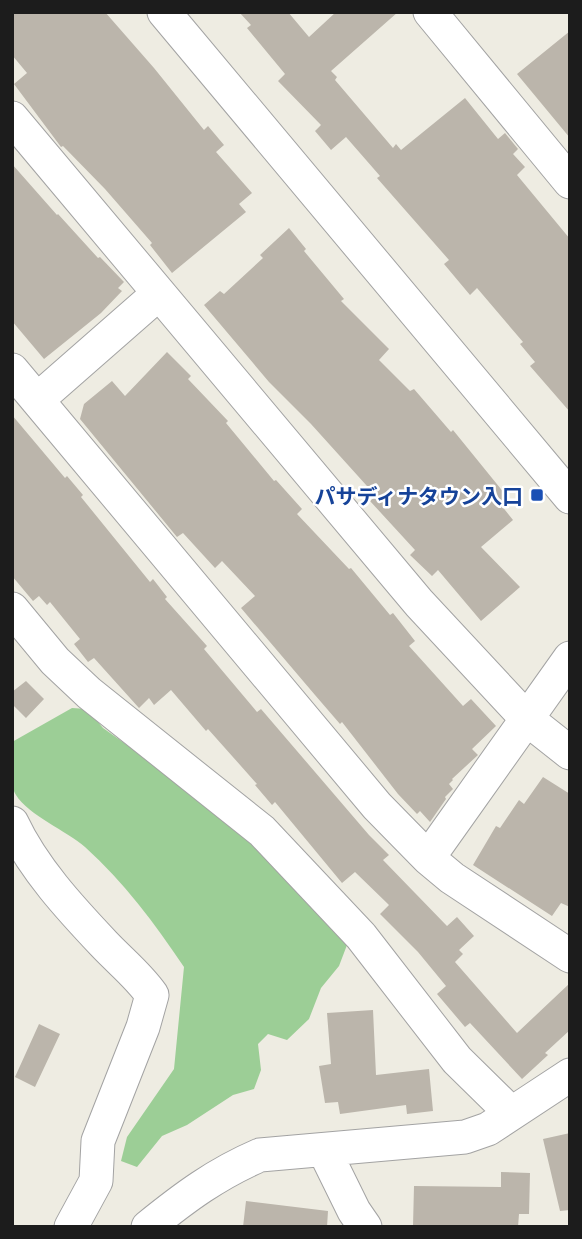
<svg xmlns="http://www.w3.org/2000/svg" width="582" height="1239" viewBox="0 0 582 1239" font-family="Barlow,'Noto Sans JP',sans-serif">
<style>
.forest{fill:#9cce96}
.building{fill:#bbb5ab}
.lines{fill:none;stroke-linecap:round;stroke-linejoin:round}
.minor-casing{stroke:#a3a3a3;stroke-width:35}
.minor{stroke:#fff;stroke-width:33}
.transit-dot{fill:#1a4fb4;stroke:#fff;stroke-width:2.5}
.labels{text-anchor:middle;dominant-baseline:central;stroke-width:5;stroke-linejoin:round;paint-order:stroke}
.transit-label{font-size:21px;font-weight:bold;fill:#164399;stroke:#fff;text-anchor:end}
</style>
<rect width="100%" height="100%" fill="#eeece2"/>
<path class="forest" d="M72 708 87 709 103 728 261 840 347 945 339 966 321 988 309 1019 287 1040 268 1034 258 1044 261 1070 254 1089 233 1095 187 1125 162 1136 137 1167 121 1161 127 1137 174 1069 184 967C155 924 124 882 85 847 67 831 28 815 16 795 8 782 12 758 12 742Z"/>
<path class="building" d="M12 12H105L154 68 204 130 208 126 224 145 216 152 252 193 239 204 246 212 172 273 150 245 152 243 105 189 63 146 61 147 14 84 27 73 12 55Z
M239 12H288L309 37 336 12H398L331 71 337 77 335 80 393 148 396 144 401 150 465 98 498 139 505 133 518 149 513 154 525 167 517 175 570 239V412L530 366 535 362 520 344 523 342 477 288 470 295 444 264 449 260 377 178 380 176 346 137 331 150 315 131 321 125 278 81 285 74 247 28 251 25Z
M570 31V138L517 74Z
M12 164 57 215 58 214 98 258 100 257 124 282 118 288 122 291 101 313 44 359 12 321Z
M289 228 306 249 304 251 344 299 341 301 389 349 379 360 410 391 414 389 451 432 453 430 509 499 501 505 513 520 481 547 520 587 481 621 438 570 432 576 410 555 415 550 370 501 376 496 311 424 269 382 204 305 220 291 224 294 263 258 260 255Z
M167 352 191 376 188 379 228 421 226 423 274 481 276 480 302 509 297 514 349 569 351 568 390 615 393 613 415 641 409 646 463 706 471 699 496 726 472 749 478 755 452 779 453 780 449 784 453 789 445 797 446 799 430 822 420 811 417 814 398 794 342 722 340 724 315 695 241 608 255 596 222 561 215 568 183 533 177 537 80 419 84 404 112 381 125 396Z
M12 415 65 478 67 476 83 495 81 497 150 582 153 579 167 597 165 599 207 646 204 649 257 712 261 709 369 835 389 855 383 860 447 926 457 917 474 936 459 950 463 954 455 962 517 1033 570 983V1030L545 1053 548 1055 522 1079 470 1023 465 1027 437 994 446 986 418 952 380 914 389 905 355 872 342 883 275 802 272 805 255 785 257 784 208 729 206 731 171 690 154 705 149 698 139 708 94 658 88 662 74 644 80 639 50 602 47 605 39 596 33 601 12 576Z
M26 681 44 699 26 718 12 704V692Z
M543 777 570 794V907L561 903 552 916 473 865 496 826 500 828 519 800 524 804Z
M373 1010 376 1075 429 1069 433 1111 407 1114 406 1105 340 1114 338 1102 325 1103 319 1066 331 1064 327 1013Z
M39 1024 60 1034 35 1087 15 1077Z
M570 1133V1210L560 1211 543 1139Z
M501 1172 530 1173 529 1214H519L518 1227 413 1226 414 1186 501 1187Z
M246 1201 328 1211 327 1227H243Z"/>
<g class="lines">
<g class="minor-casing">
<path id="minor" d="M164 12 570 497
M430 12 570 182
M12 118 419 603 527 719 570 753
M12 370 377 806 428 858 452 878 570 956
M37 400 158 294
M12 609 55 661 89 693 262 831 361 936 457 1060 511 1113
M12 823C33 868 70 908 104 944 120 961 139 976 152 995L143 1027 98 1141 96 1181 71 1227
M428 858 570 658
M324 1150 354 1211 365 1227
M148 1227C185 1197 216 1174 260 1155L465 1137 488 1129 570 1075"/>
</g>
<use href="#minor" class="minor"/>
</g>
<rect class="transit-dot" x="530" y="488" width="14" height="14" rx="3.5"/>
<g class="labels">
<g class="transit-label">
<text x="523" y="495">パサディナタウン入口</text>
</g>
</g>
<rect width="582" height="1239" fill="none" stroke="#1c1c1c" stroke-width="28"/>
</svg>
